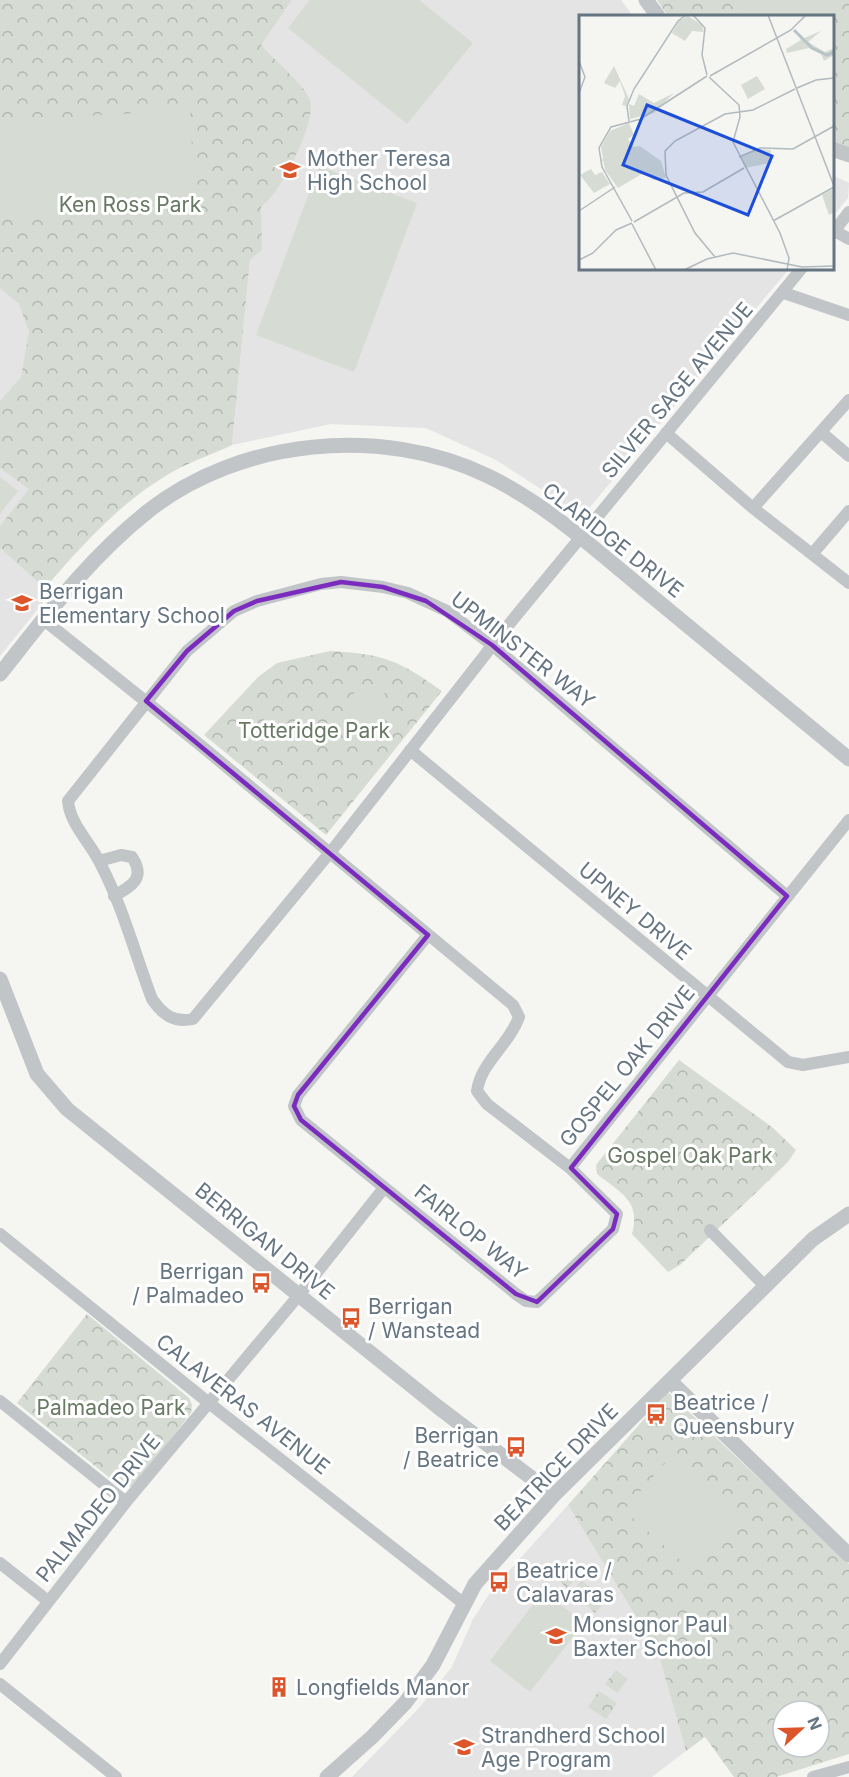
<svg xmlns="http://www.w3.org/2000/svg" width="849" height="1777" viewBox="0 0 849 1777" font-family="Inter,sans-serif">
<style>
.built{fill:#e3e4e3}
.forest{fill:url(#forest-crowns);fill-rule:evenodd}
.pitch{fill:#d6dcd3}
.lines{fill:none;stroke-linecap:round;stroke-linejoin:round}
.minor{stroke:#c1c5c8;stroke-width:12}
.tertiary{stroke:#c1c5c8;stroke-width:15}
.marked{fill:none;stroke:#7b2cbf;stroke-width:4.5;stroke-linejoin:round}
.labels{text-anchor:middle;dominant-baseline:central;stroke-width:6;stroke-linejoin:round;paint-order:stroke}
.poi-label{font-size:21px;fill:#657582;stroke:#fff;text-anchor:start}
.park-label{font-size:21px;fill:#687964;stroke:#fff}
.street-label{font-size:21px;fill:#657582;stroke:#fff}
.inset-river{fill:none;stroke:#b8c4c8;stroke-width:3}
.inset-road{fill:none;stroke:#b2babe;stroke-width:1.5}
.view{fill:#1d4ed8;fill-opacity:0.15;stroke:#1d4ed8;stroke-width:3}
.inset-edge{fill:none;stroke:#657582;stroke-width:3}
</style>
<defs>
<pattern id="forest-crowns" width="20" height="18" patternUnits="userSpaceOnUse" patternTransform="scale(1.5)"><rect width="20" height="18" fill="#d6dcd3"/><path d="M2 6a3 3 0 1 1 6 0M12 15a3 3 0 1 1 6 0" fill="none" stroke="#b1b7b1"/></pattern>
</defs>
<rect width="100%" height="100%" fill="#f5f5f2"/>
<path class="built" d="M292 0H621L633 16H580V268L789 269 590 507 575 511 496 460 426 428 331 424 232 445 250 260 0 79 255 53Z
M832 175 849 183 848 198 833 216Z
M0 282 19 304 25 314 30 337 23 375 0 406Z
M0 465 30 489 0 526Z
M0 548 45 586 50 594 0 656Z
M568 1505 658 1653 686 1751 652 1777H352L419 1708 452 1667 473 1619 492 1590Z"/>
<path class="forest" d="M0 0H292L261 45C273 59 305 85 310 100 317 122 280 195 261 207L262 250 250 260 232 445C214 454 194 460 176 470 123 499 84 543 45 588L0 548V526L29 489 0 468V401L21 377 29 332 19 304 0 288Z
M657 0H849V150L833 144 832 16H668Z
M330 651C384 654 398 660 442 691L326 835 204 735 258 677 277 663Z
M679 1060 772 1127 796 1150 788 1162 680 1265 668 1272 632 1234C641 1201 621 1193 597 1174L596 1165Z
M87 1314 189 1398 192 1405 191 1413 136 1486 121 1487 17 1403Z
M668 1392 849 1564V1754L776 1777H734L705 1737 686 1751 658 1653 568 1505ZM783 1711H819V1747H783Z
M563 1565 577 1578 567 1588 553 1575Z
M582 1580 605 1602 595 1613 572 1591Z
M616 1670 628 1679 617 1693 605 1684Z
M599 1691 617 1703 606 1719 588 1707Z"/>
<path class="pitch" d="M310 0H419L473 43 407 124 288 28Z
M725 0H837L822 16H743Z
M190 110 195 207 0 218V121Z
M319 166 417 203 354 372 256 335Z
M0 477 18 491 0 514Z
M351 703a18 18 0 1 1 36 0a18 18 0 1 1-36 0Z
M672 1455 742 1518 694 1572 624 1510Z
M543 1591 584 1623 530 1692 490 1661Z"/>
<g class="lines">
<path class="minor" d="M835 231 849 239
M832 234 849 212
M784 293 849 315
M821 432 849 456
M666 433 753 508 849 583
M753 508 849 400
M813 553 849 511
M44 620 199 744 513 1005 519 1017C509 1045 481 1062 477 1091L487 1104 570 1168 617 1214 613 1229 537 1302 526 1301 516 1294 301 1120 294 1106 298 1095 428 935
M410 750 788 1062 803 1065 849 1057
M99 861 121 855 132 857C146 878 132 886 114 896
M787 896 492 645 447 611 408 593 383 587 341 582 321 584 257 601 234 611 187 651 68 801C70 824 89 841 99 861 122 904 135 954 152 999 163 1015 174 1023 193 1019L337 844 485 655 492 645 802 268
M570 1168 849 820
M710 1230 765 1286
M0 1234 209 1403 463 1603
M0 1401 126 1502
M0 1563 48 1601
M0 1664 126 1502 299 1295 384 1188
M0 1684 116 1777
M813 1777 849 1767"/>
<path class="tertiary" d="M646 0 658 16
M832 149 849 155
M0 674C46 616 89 558 147 512 240 438 382 425 488 476 548 505 597 551 648 593 715 648 782 704 849 759
M0 979 37 1074 67 1109 438 1407 554 1495
M670 1381 849 1555
M327 1777 372 1737 405 1703 433 1665 475 1584 554 1495 813 1239 849 1214"/>
</g>
<path class="marked" d="M341 582 383 587 426 601 492 645 787 896 571 1168 617 1214 613 1229 537 1302 516 1294 301 1120 294 1106 298 1095 428 935 146 701 187 651 234 611 257 601Z"/>
<defs>
<g id="school-bare" transform="scale(1.62)"><path d="M0-5L7-2L0 1L-7-2ZM-4 1L0 2.5L4 1V4Q0 6-4 4Z" fill="#dd552a" stroke="#fff" stroke-width="2.5" paint-order="stroke"/></g>
<g id="bus-bare" transform="scale(1.62)"><path d="M-5-6H5V4H4V6H2V4H-2V6H-4V4H-5ZM-3.5-4V0h7V-4ZM-3.5 1.2v1.5H-2V1.2ZM2 1.2v1.5H3.5V1.2Z" fill="#dd552a" stroke="#fff" stroke-width="2.5" paint-order="stroke"/></g>
<g id="building-bare" transform="scale(1.62)"><path d="M-4-6H4V6H1V3H-1V6H-4ZM-2.5-4.3h1.7v1.8h-1.7ZM.8-4.3h1.7v1.8H.8ZM-2.5-1h1.7V.8h-1.7ZM.8-1h1.7V.8H.8Z" fill="#dd552a" stroke="#fff" stroke-width="2.5" paint-order="stroke"/></g>
</defs>
<g fill-rule="evenodd">
<use href="#school-bare" x="290" y="170"/>
<use href="#school-bare" x="22" y="603"/>
<use href="#bus-bare" x="261" y="1283"/>
<use href="#bus-bare" x="351" y="1318"/>
<use href="#bus-bare" x="656" y="1414"/>
<use href="#bus-bare" x="516" y="1447"/>
<use href="#bus-bare" x="499" y="1582"/>
<use href="#school-bare" x="556" y="1636"/>
<use href="#building-bare" x="279" y="1687"/>
<use href="#school-bare" x="464" y="1747"/>
</g>
<g class="labels">
<g class="poi-label">
<text x="307" y="158">Mother Teresa<tspan x="307" dy="24">High School</tspan></text>
<text x="39" y="591">Berrigan<tspan x="39" dy="24">Elementary School</tspan></text>
<text x="244" y="1271" text-anchor="end">Berrigan<tspan x="244" dy="24">/ Palmadeo</tspan></text>
<text x="368" y="1306">Berrigan<tspan x="368" dy="24">/ Wanstead</tspan></text>
<text x="673" y="1402">Beatrice /<tspan x="673" dy="24">Queensbury</tspan></text>
<text x="499" y="1435" text-anchor="end">Berrigan<tspan x="499" dy="24">/ Beatrice</tspan></text>
<text x="516" y="1570">Beatrice /<tspan x="516" dy="24">Calavaras</tspan></text>
<text x="573" y="1624">Monsignor Paul<tspan x="573" dy="24">Baxter School</tspan></text>
<text x="296" y="1687">Longfields Manor</text>
<text x="481" y="1735">Strandherd School<tspan x="481" dy="24">Age Program</tspan></text>
</g>
<g class="park-label">
<text x="130" y="204">Ken Ross Park</text>
<text x="314" y="730">Totteridge Park</text>
<text x="690" y="1155">Gospel Oak Park</text>
<text x="111" y="1407">Palmadeo Park</text>
</g>
<g class="street-label">
<text transform="translate(677 390) rotate(-50)">SILVER SAGE AVENUE</text>
<text transform="translate(613 540) rotate(38)">CLARIDGE DRIVE</text>
<text transform="translate(523 650) rotate(38)">UPMINSTER WAY</text>
<text transform="translate(635 911) rotate(40)">UPNEY DRIVE</text>
<text transform="translate(627 1066) rotate(-51)">GOSPEL OAK DRIVE</text>
<text transform="translate(471 1232) rotate(39)">FAIRLOP WAY</text>
<text transform="translate(265 1241) rotate(39)">BERRIGAN DRIVE</text>
<text transform="translate(243 1404) rotate(38)">CALAVERAS AVENUE</text>
<text transform="translate(556 1467) rotate(-46)">BEATRICE DRIVE</text>
<text transform="translate(98 1508) rotate(-51)">PALMADEO DRIVE</text>
</g>
</g>
<g transform="translate(579 15)">
<rect width="255" height="255" fill="#f5f5f2"/>
<path d="M35 51 50 84 47 91 43 90 46 81 41 66 36 73 25 68Z" fill="#d6dcd3"/>
<path d="M109 1 123 10 125 17 113 16 106 26 93 18 100 6ZM216 15 225 23 242 16 229 27 246 37 255 33V40L245 46 242 39 230 33 208 38 207 34 222 25ZM178 61 186 74 169 84 162 70ZM95 78 75 98 51 104 50 89 55 91 60 79 75 88ZM50 108 55 120 49 124 55 132 61 131 82 146 87 163 74 165 66 157 39 173 26 155 22 132 31 116ZM179 134 192 135 191 148 166 153 161 142ZM12 154 16 160 23 157 31 169 15 178 1 160ZM254 174 255 197 250 200 243 180Z" fill="#d6dcd3"/>
<path d="M28 128 38 131 33 148 23 146Z" fill="#d6dcd3"/>
<path class="inset-river" d="M215 15 233 33 248 40 255 37"/>
<path class="inset-road" d="M114 0 126 13 123 40 128 60M189 0 255 171M0 46 6 62 0 78M131 61 212 15 227 0M130 62 160 90 161 102 154 127 201 218 210 243 208 255M218 73 237 65 255 63M60 105 128 61M50 106 48 91 55 74 99 6 107 0M160 142 181 133 214 134 255 111M0 196 36 172M53 206 23 152 20 133 32 112 62 104M194 206 255 172M55 207 105 178 124 177 165 153M53 209 77 255M136 242 116 218 87 160 86 136 96 126 146 99 174 95 216 74M0 245 14 238 37 215 53 208M105 255 128 244 154 238 223 252 255 251"/>
<path class="view" d="M68 90 193 141 169 200 44 150Z"/>
<rect width="255" height="255" class="inset-edge"/>
</g>
<g transform="translate(801 1729) rotate(68)"><circle r="28" fill="#ffffff" stroke="#c1c8cd" stroke-width="1.5"/>
<path d="M0-4.5L10 22L0 15L-10 22Z" fill="#dd552a"/>
<text y="-9" font-size="16" font-weight="bold" text-anchor="middle" fill="#657582">N</text>
</g>
</svg>
